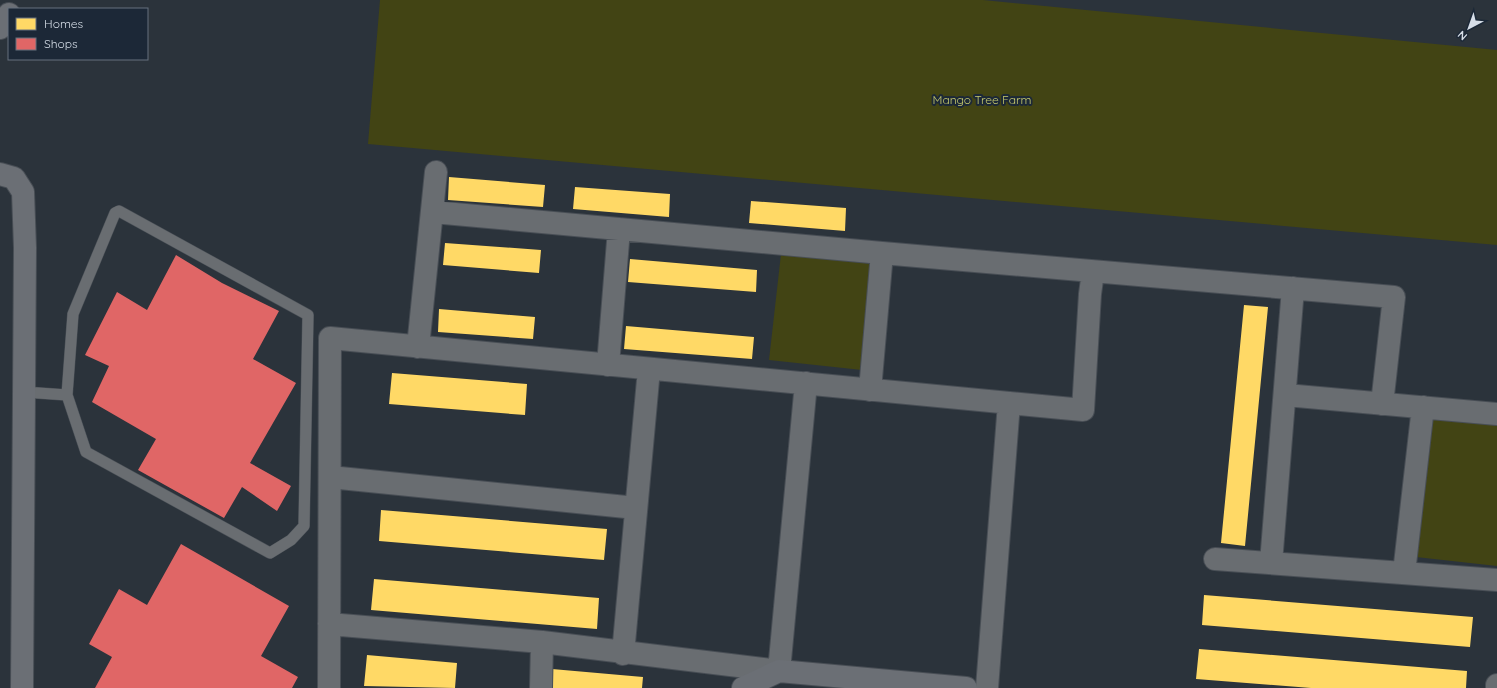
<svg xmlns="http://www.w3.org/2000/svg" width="1497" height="688" viewBox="0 0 1497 688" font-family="Quicksand,sans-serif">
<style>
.green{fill:#424414}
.homes{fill:#ffd966}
.shops{fill:#e06666}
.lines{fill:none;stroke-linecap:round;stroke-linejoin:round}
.lane-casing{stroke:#484e55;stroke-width:12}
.street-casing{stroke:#484e55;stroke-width:24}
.secondary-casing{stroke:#484e55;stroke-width:24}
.lane{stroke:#696d71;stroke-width:11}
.street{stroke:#696d71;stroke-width:22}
.secondary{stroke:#6b6f75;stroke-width:22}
.labels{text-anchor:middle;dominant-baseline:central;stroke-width:4;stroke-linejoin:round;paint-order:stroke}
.park-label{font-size:12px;fill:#c8cb6d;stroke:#1c2837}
</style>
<rect width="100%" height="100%" fill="#2b333b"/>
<path class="green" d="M380 0H983L1497 50V245L368 144Z
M781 254 873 264 862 370 769 360Z
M1430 417 1497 424V566L1416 557Z"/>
<path class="homes" d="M449 177 545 185 543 207 448 200Z
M575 187 670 194 669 217 573 209Z
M751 201 846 208 845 231 749 223Z
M445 243 541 250 539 273 443 265Z
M630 259 757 270 756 292 628 282Z
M1244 305 1268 307 1245 546 1221 543Z
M439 309 535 317 533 339 438 332Z
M626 326 754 337 752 359 624 349Z
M392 373 527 384 525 415 389 404Z
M381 510 607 529 604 560 379 541Z
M374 579 599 598 597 629 371 610Z
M1204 595 1473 617 1470 647 1202 625Z
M1199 649 1467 671 1466 688H1311L1196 679Z
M367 655 457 663 455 688 364 686Z
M552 669 643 677 642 688H551Z"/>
<path class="shops" d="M176 255 222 283 279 311 253 359 296 383 250 463 291 486 277 511 242 487 224 518 138 470 156 439 92 402 109 366 85 355 117 292 147 310Z
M181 544 289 606 261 656 298 677 292 688H95L112 657 89 644 119 589 147 605Z"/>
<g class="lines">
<g class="lane-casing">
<path id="lane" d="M24 392 67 395 73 314 115 213 119 211 308 315 304 526 291 540 270 553 86 452 67 395"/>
</g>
<g class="street-casing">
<path id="street" d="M433 212 882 253 1394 297 1382 404
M418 347 436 172
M608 365 619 229
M870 390 882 253
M1286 395 1497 414
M330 477 636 508
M1215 559 1497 580
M1271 563 1293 288
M1404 573 1423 407
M329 624 542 642 779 671 806 383
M623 654 649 369
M329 688 330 338 1083 410 1090 294 1093 272
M541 688 542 642
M987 688 1009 403
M1497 688V685"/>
</g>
<g class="secondary-casing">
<path id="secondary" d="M0 28 9 14
M0 174 14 178 23 192 25 248 22 688
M743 688 779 671 966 688"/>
</g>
<use href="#lane" class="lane"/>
<use href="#street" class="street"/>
<use href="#secondary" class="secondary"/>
</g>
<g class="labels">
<g class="park-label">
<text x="982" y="99">Mango Tree Farm</text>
</g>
</g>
<rect x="8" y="8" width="140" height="52" fill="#1c2837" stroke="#66717e"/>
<rect x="16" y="18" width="20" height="12" fill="#ffd966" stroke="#66717e"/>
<text x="44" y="28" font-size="12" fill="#d6dee8">Homes</text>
<rect x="16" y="38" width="20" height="12" fill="#e06666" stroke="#66717e"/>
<text x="44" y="48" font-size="12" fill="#d6dee8">Shops</text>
<g transform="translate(1469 28) rotate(221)" stroke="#1c2837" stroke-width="3" paint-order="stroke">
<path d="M0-3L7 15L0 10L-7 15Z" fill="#d6dee8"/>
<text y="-6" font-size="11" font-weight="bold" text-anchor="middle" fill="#d6dee8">N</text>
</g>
</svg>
